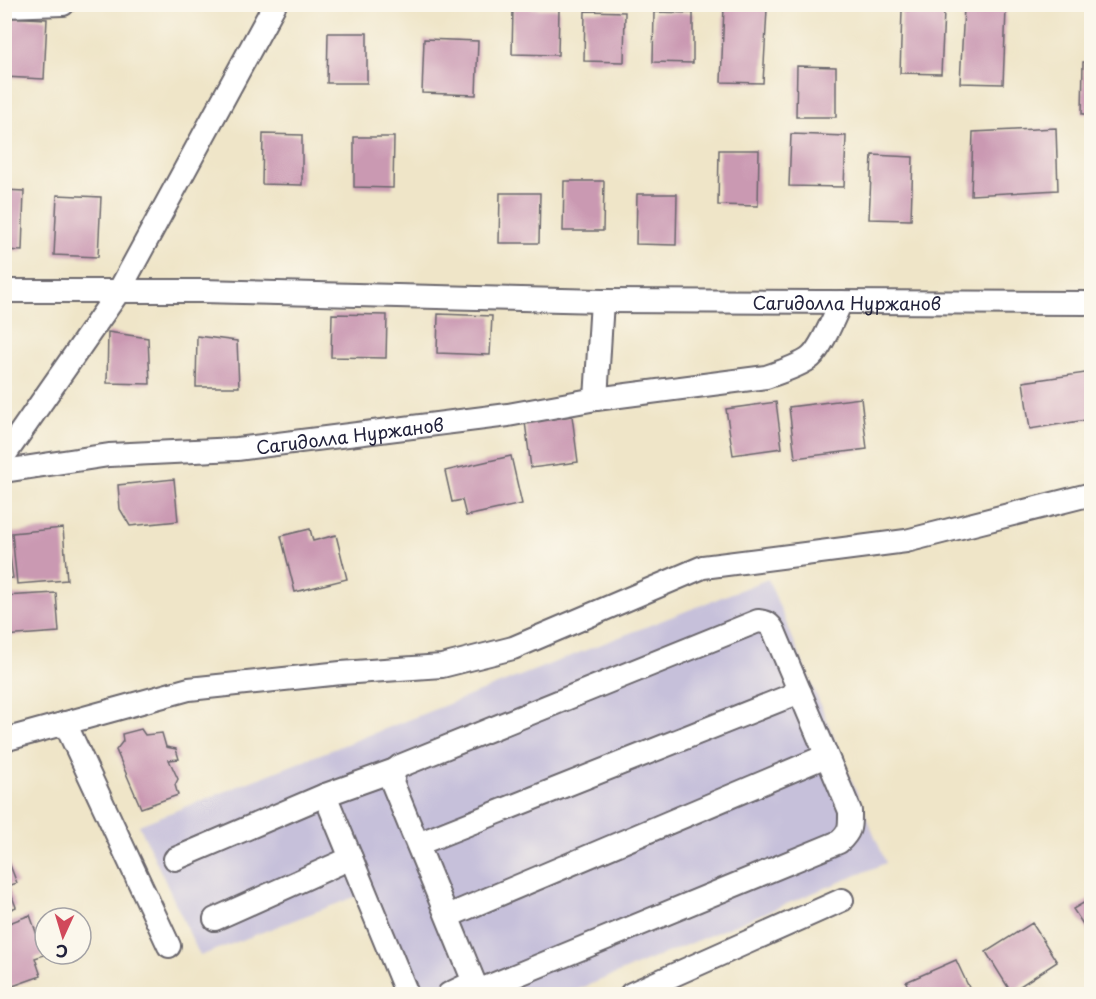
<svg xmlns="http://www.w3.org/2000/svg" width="1096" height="999" viewBox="0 0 1096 999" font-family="'Playpen Sans',sans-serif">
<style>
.industrial{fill:#c6c0da}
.building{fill:#ca99b2}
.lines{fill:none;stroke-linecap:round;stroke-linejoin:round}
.minor-casing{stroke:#6a666c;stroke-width:26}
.minor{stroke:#fff;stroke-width:22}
.labels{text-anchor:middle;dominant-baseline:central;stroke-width:4.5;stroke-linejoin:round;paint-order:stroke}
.street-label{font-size:18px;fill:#22223b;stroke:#fbf7ec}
</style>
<rect width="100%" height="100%" fill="#fbf7ec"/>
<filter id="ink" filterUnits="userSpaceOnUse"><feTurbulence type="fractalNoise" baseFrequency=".0167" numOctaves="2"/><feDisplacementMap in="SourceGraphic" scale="12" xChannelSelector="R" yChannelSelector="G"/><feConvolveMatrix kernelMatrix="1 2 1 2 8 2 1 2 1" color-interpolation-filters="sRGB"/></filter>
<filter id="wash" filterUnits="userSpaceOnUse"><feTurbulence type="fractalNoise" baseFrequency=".008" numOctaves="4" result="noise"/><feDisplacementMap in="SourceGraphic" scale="24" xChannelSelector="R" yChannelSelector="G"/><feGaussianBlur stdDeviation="1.35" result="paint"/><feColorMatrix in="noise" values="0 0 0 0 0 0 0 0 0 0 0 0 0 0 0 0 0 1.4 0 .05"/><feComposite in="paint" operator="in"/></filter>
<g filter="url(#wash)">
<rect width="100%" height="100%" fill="#efe5c8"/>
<path class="industrial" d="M768 579 886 863 567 994H414L365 893 200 956 139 825Z"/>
<g id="blocks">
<path class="building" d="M724 7 767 9 763 83 721 82Z
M513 8 559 9 558 55 512 54Z
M964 8 1006 10 1003 84 960 83Z
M902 10 944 12 941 74 900 73Z
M585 11 625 12 624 62 584 61Z
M654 12 693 13V63L653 62Z
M4 17 47 19 44 79 4 77Z
M328 33H367V83H327Z
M424 39 478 41 476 95 422 93Z
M1083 62H1092V114H1082Z
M797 66 836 67V117H796Z
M1056 128 1058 190 971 195 973 132Z
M263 134 302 135V185L262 184Z
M791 134 846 136 844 187 789 186Z
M354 137H394L393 188 354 187Z
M719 150H759L758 206 718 205Z
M872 155 913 157 911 220 869 219Z
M564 181H604L603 231H563Z
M4 190 24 191 22 251 4 250Z
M500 193H540L539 243H499Z
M637 194H677L676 245 636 244Z
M57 195 101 197 98 257 54 255Z
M332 314 387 315 386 358 331 357Z
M438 314 492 316 490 355 437 353Z
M108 332 148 338 150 384 107 383Z
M197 336 237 341 239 387H196Z
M1092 372V419L1030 429 1023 382Z
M861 398 867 449 795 458 789 407Z
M776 402 782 448 733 455 726 409Z
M572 416 578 462 531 468 525 422Z
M511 456 522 504 466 516 462 500 452 502 445 471Z
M174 479 178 521 130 526 120 509 118 485Z
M4 528H6L13 578 4 579Z
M63 528 67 580 17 584 12 533Z
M310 529 313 541 336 535 347 579 295 592 281 536Z
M56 593 59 632 4 636V596Z
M141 729 145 735 162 733 166 747 176 749 179 759 169 760 178 779 175 785 178 795 141 808 116 750 123 741 122 734Z
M4 850 17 883 8 886 16 907 4 912Z
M1092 898V938L1073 909Z
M30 915 44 955 35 958 41 976 10 987 13 994H4V925Z
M1032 923 1057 962 1011 992 986 952Z
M956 960 972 994H911L906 982Z"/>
</g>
</g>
<g filter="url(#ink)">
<use href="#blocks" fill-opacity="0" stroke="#6a666c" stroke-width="1.5"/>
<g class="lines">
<g class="minor-casing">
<g id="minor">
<path d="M4 6 63 4"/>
<path id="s1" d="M4 291H201L602 301 1092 303"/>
<path d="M596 399 766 377C778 373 802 365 811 357 822 347 834 317 841 302"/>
<path d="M4 456 119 291 275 4"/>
<path id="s2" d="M4 471 109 455 237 449 508 415 596 399 602 301"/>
<path d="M65 723 169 946"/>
<path d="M4 740 189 689 341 673 442 666 513 648 703 567 906 541 1092 494"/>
<path d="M325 795 407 994"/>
<path d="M418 844 800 692"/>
<path d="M175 859 325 795 395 770"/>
<path d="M448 916 826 756"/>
<path d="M215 919 351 858"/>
<path d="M478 991 839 842C851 831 850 827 850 811L774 631C770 624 767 622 758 621L400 766 395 770 392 782 474 982 480 994"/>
<path d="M449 994 474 982"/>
<path d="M631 994 842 900"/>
</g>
</g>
<use href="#minor" class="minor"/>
</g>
</g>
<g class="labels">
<g class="street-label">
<text stroke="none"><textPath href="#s1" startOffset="843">Сагидолла Нуржанов</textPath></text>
<text stroke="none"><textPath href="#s2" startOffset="348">Сагидолла Нуржанов</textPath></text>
</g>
</g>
<rect width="1096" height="999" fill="none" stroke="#fbf7ec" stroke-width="24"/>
<g transform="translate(63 936) rotate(184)"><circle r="28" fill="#fbf7ec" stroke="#a4a2a5" stroke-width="1.5"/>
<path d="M0-4.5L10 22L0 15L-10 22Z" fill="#d1495b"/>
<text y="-9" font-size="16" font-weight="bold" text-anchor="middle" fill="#22223b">С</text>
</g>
</svg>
